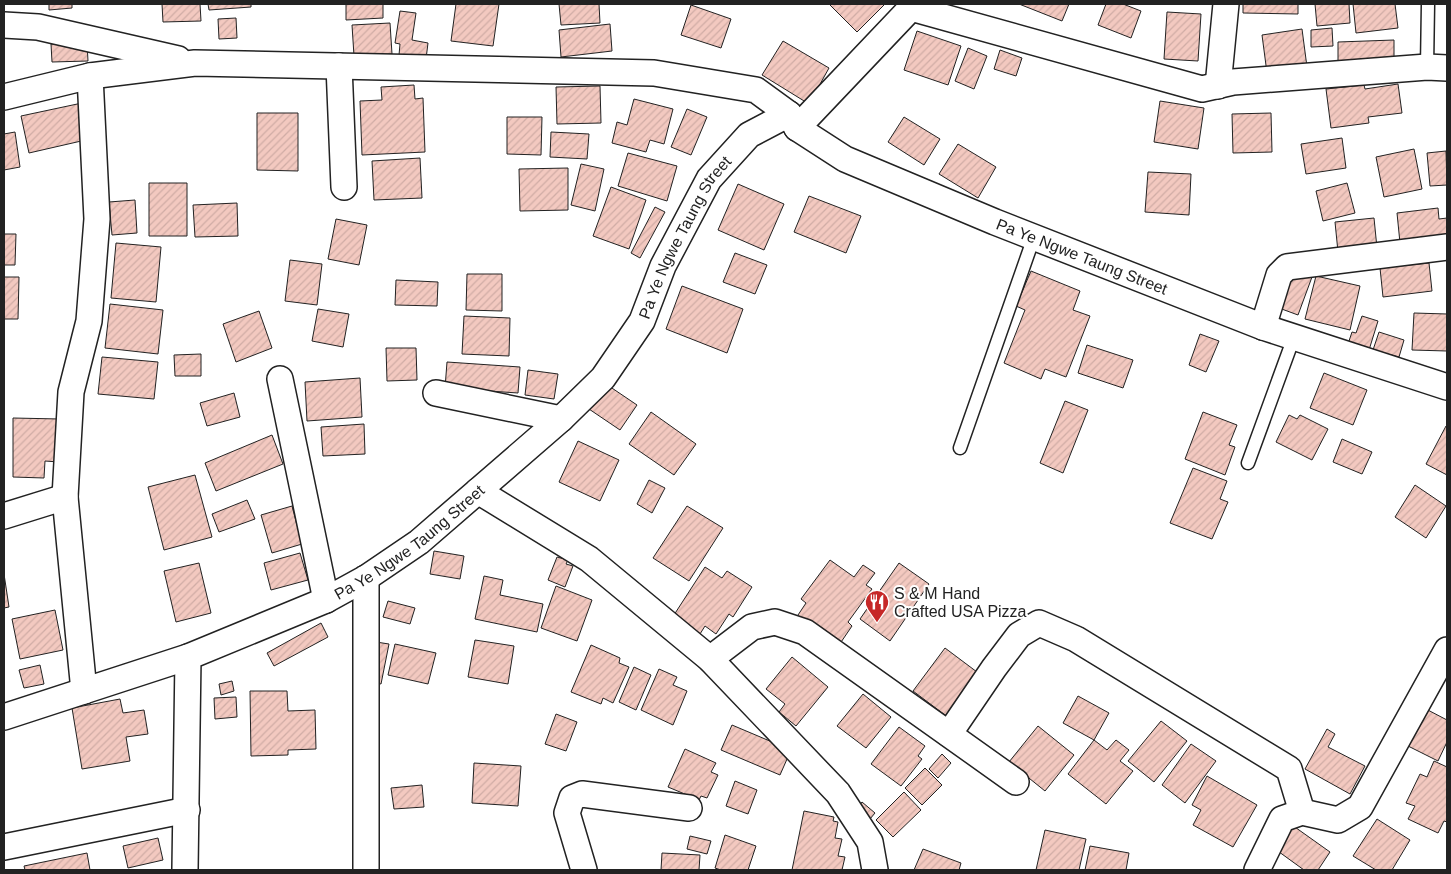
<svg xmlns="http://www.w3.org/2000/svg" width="1451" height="874" viewBox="0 0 1451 874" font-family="Helvetica,sans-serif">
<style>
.building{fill:url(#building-hatch);stroke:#222}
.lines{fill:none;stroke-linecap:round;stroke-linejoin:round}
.service-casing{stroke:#222;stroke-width:15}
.minor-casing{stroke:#222;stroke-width:28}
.service{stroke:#fff;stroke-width:12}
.minor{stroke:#fff;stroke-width:25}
.labels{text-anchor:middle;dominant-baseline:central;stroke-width:4;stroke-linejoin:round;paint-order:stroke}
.street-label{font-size:16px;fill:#222;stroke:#fff}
.poi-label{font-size:16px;fill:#222;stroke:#fff;text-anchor:start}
</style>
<defs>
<pattern id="building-hatch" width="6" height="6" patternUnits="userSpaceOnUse" patternTransform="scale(1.25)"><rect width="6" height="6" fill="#f3c9c0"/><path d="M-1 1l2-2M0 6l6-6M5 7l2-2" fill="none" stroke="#d0aca5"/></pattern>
</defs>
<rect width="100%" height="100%" fill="#fff"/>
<path class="building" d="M49 4H72V8L49 10Z
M162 4H200L201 21 163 22Z
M208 4H251V7L209 10Z
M346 4H383V18L346 20Z
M456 4H499L493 46 451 41Z
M559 4H599L600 23 561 25Z
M829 4H885L857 32Z
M1019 4H1069L1062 21Z
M1106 4H1123L1141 11 1131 38 1098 25Z
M1243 4H1298V14L1243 13Z
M1315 4H1349L1350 23 1317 26Z
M1353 4H1395L1398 28 1356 33Z
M691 5 731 19 721 48 681 35Z
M400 11 416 13 412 40 428 43 426 59 399 55 400 44 395 43Z
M1167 12 1201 14 1198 61 1164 59Z
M236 18 237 38 219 39 218 19Z
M390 23 392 54 354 56 352 25Z
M610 24 612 51 561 57 559 30Z
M1332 28 1333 46 1311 47V30Z
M1302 29 1307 67 1267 73 1262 35Z
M917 31 961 46 948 85 904 70Z
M1394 40V64L1338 65V42Z
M783 41 829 68 809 104 762 75Z
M87 43 88 61 52 62 51 44Z
M968 48 987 56 974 89 955 81Z
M1000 50 1022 58 1016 76 994 69Z
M1398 84 1402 113 1368 117 1369 123 1331 128 1326 89 1364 85 1365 89Z
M414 85 415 99 423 98 425 152 362 155 360 101 382 100 381 87Z
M600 86 601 123 557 124 556 87Z
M634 99 673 109 664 144 650 140 646 152 612 143 617 122 627 125Z
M1160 101 1204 108 1198 149 1154 142Z
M82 103 90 139 29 153 21 116Z
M687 109 707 117 691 155 671 147Z
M257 113H298V171L257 170Z
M1271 113 1272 152 1233 153 1232 114Z
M507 117H542L541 155 507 154Z
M904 117 940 139 924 165 888 142Z
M15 132 20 167 4 170V134Z
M551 132 589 134 587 159 550 157Z
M1342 138 1346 168 1306 174 1301 144Z
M958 144 996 167 978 198 939 174Z
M1414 149 1422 189 1384 197 1376 157Z
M1446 151 1447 185 1430 186 1427 153Z
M628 153 677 166 667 201 618 186Z
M420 158 422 198 374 200 372 161Z
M581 164 604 169 595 211 571 205Z
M568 168V210L520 211 519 169Z
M1148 172 1191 174 1189 215 1145 212Z
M149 183H187V236H149Z
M1347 183 1355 213 1323 221 1316 191Z
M738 184 784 204 764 250 718 230Z
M611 187 646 200 629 249 593 236Z
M809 196 861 216 846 253 794 232Z
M135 200 137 233 112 235 109 202Z
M237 203 238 236 195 237 193 205Z
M655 207 665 212 640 258 631 253Z
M1438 208 1439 219 1447 218V237L1400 243 1397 213Z
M4 214V234H16L15 265H4Z
M1374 218 1377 248 1338 252 1335 222Z
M336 219 367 225 359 265 328 259Z
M116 243 161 247 156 302 111 298Z
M735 253 767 265 755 294 723 282Z
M290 260 322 264 317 305 285 301Z
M1429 263 1432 291 1383 297 1380 268Z
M1293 270 1312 277 1298 315 1279 308Z
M1031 271 1080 291 1073 310 1090 316 1066 377 1045 369 1041 379 1004 363 1025 310 1016 306Z
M467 274H502V311L466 310Z
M1316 276 1360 286 1350 330 1305 319Z
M4 277H19L18 319H4Z
M396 280 438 282 437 306 395 305Z
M682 286 743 309 727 353 666 329Z
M110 304 163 310 158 354 105 348Z
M318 309 349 314 343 347 312 341Z
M259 311 272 348 236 362 223 324Z
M1414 313 1447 314V351L1412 350Z
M464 316 510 318 509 356 462 354Z
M1362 316 1378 321 1369 350 1348 344 1352 332 1356 333Z
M1379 332 1404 340 1399 357 1373 350Z
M1200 334 1219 341 1206 372 1189 365Z
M1087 345 1133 360 1123 388 1078 373Z
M386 348H416L417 380 387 381Z
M201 354V376H175L174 355Z
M102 357 158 362 154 399 98 394Z
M447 362 520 367 518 393 445 388Z
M528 370 558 374 554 399 525 395Z
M1324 373 1367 390 1353 425 1310 408Z
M360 378 362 417 307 421 305 382Z
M603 382 637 405 620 430 586 407Z
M234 393 240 417 207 426 200 403Z
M1065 401 1088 410 1063 473 1040 463Z
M651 412 696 444 674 475 629 444Z
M1203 412 1237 425 1229 445 1235 447 1225 475 1185 459Z
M1289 415 1297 419 1300 415 1328 429 1312 460 1276 442Z
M13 418 60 419 59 462 45 461 44 478 13 477Z
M364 424 365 454 323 456 321 427Z
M1446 426 1447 427V475L1426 464Z
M272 435 283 464 216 491 205 463Z
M1342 439 1372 452 1362 474 1333 462Z
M578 441 619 460 600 501 559 482Z
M1193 468 1227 481 1220 499 1228 502 1212 539 1170 523Z
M195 475 212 537 164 550 148 487Z
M649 480 665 488 652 513 637 504Z
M1415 485 1446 506 1426 538 1395 517Z
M247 500 255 519 219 532 212 514Z
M292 506 302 544 272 553 261 515Z
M687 506 723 528 689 581 653 558Z
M434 551 464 556 460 579 430 574Z
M300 553 308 580 271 590 264 563Z
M557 557 568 560 566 564 573 566 565 587 548 580Z
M830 560 854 577 863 565 875 573 866 585 872 589 848 622 852 626 837 648 796 618 806 603 801 599Z
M199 563 211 613 176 622 164 571Z
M899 563 929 584 890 641 860 619Z
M705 567 722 578 727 571 752 587 733 617 729 614 716 634 705 626 700 634 672 618Z
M4 574 9 607 4 608Z
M484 576 503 580 500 595 543 604 537 632 475 619Z
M556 586 592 600 577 641 541 628Z
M388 601 415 608 410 624 383 617Z
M55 610 63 650 20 659 12 619Z
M321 623 328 637 274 666 267 653Z
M475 640 514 646 508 684 468 677Z
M376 642 389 644 381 684 368 681Z
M395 644 436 653 428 684 388 675Z
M591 645 620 658 619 663 629 667 613 703 603 698 601 704 571 692Z
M945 648 981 675 949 718 913 691Z
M792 657 828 687 796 726 779 712 785 704 766 689Z
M40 665 44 684 24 688 19 670Z
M634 667 651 675 636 710 619 702Z
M659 669 677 677 673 685 687 691 673 725 641 710Z
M232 681 234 691 221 695 219 684Z
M250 691H287L288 711 315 710 316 749 288 750V755L251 756Z
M863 694 891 717 866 748 837 726Z
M1078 696 1109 713 1094 740 1063 723Z
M236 697 237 717 215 719 214 698Z
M120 699 123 713 144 710 148 734 126 737 130 761 82 769 72 708Z
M1424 708 1447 720V742L1438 761 1406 745Z
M556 714 577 722 566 751 545 744Z
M1161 721 1187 741 1154 782 1128 761Z
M732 725 791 750 780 775 721 750Z
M1038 726 1074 755 1045 791 1009 762Z
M899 727 925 746 918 756 922 759 901 786 871 764Z
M1327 729 1335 734 1328 747 1365 766 1350 794 1305 769Z
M1094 740 1107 750 1116 740 1129 750 1120 761 1133 771 1106 804 1068 774Z
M1191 744 1216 761 1185 803 1162 785Z
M685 749 716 763 711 772 718 775 707 798 701 796 699 800 668 787Z
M942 754 951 763 938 778 929 769Z
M1434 761 1447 767V822L1444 821 1438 833 1408 819 1415 806 1406 803 1420 774 1427 777Z
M474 763 521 766 518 806 472 803Z
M925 768 942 785 922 805 905 788Z
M1207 776 1257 805 1233 847 1193 825 1201 810 1192 805Z
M735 781 757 790 748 814 726 806Z
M422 785 424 807 394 809 391 788Z
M904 792 921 810 893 837 876 820Z
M862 802 875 813 865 825 852 815Z
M804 811 834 817 833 821 838 822 835 838 842 839 838 856 845 857 842 870H792Z
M1377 819 1410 840 1392 870H1376L1353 856Z
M1292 825 1330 852 1318 870H1304L1275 849Z
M1045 830 1086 839 1079 870H1036Z
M725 835 756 846 748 870H721L715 868Z
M690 836 711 841 707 854 687 849Z
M158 838 163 860 128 868 123 846Z
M1090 846 1129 853 1126 870H1085Z
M923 849 961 863 959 870H914Z
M87 853 90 870H25L24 866Z
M662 853 700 855 699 870H661Z"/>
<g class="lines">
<g class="service-casing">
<path id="service" d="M1427 67 1428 4
M960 448 1034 237
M1248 463 1294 337"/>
</g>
<g class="minor-casing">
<g id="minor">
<path d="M911 8 1202 89 1233 82 1427 67 1447 68"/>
<path d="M4 25 38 27 178 59"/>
<path d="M339 66 344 187"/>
<path d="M1218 86 1226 4"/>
<path d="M4 97 90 76 195 63 654 73 756 90 789 114"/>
<path d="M797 128 911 8"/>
<path d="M1263 327 1279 275 1287 267 1447 247"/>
<path d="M280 379 326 600"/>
<path d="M436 393 561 419"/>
<path d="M478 491 589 559 710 659 838 793 870 842 875 870"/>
<path d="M4 516 65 497"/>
<path d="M710 659 752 627 775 622 805 632 1016 782"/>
<path d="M84 691 65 497 71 392 89 321 97 219 90 76"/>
<path d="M4 717 188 657"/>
<path d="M949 734 994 668 1019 635 1039 623 1076 639 1289 769 1302 812"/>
<path d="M4 847 187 810"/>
<path id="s1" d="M185 870 188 657 326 600 366 578 419 542 561 419 603 378 642 321 663 266 709 179 749 135 789 114 797 128 845 159 995 222 1263 327 1447 387"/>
<path d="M366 870V578"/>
<path d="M584 870 567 813 572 798 582 794 689 808"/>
<path d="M1257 870 1282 819 1302 812 1338 820 1360 807 1447 650"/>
</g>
</g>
<use href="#service" class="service"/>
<use href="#minor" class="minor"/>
</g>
<defs>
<g id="restaurant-pin" transform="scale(1.25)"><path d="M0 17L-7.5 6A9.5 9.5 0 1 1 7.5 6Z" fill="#c62828" stroke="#fff"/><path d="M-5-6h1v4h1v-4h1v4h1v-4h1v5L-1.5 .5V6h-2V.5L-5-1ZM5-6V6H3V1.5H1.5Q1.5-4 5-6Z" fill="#fff"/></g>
</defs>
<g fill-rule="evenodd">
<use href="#restaurant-pin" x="877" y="602"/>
</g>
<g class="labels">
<g class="street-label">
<text stroke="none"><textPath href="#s1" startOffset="882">Pa Ye Ngwe Taung Street</textPath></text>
<text stroke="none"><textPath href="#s1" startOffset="1379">Pa Ye Ngwe Taung Street</textPath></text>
<text stroke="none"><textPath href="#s1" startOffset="464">Pa Ye Ngwe Taung Street</textPath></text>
</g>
<g class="poi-label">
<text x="894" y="593">S &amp; M Hand<tspan x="894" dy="18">Crafted USA Pizza</tspan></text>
</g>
</g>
<rect width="1451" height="874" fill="none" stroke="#222222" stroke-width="10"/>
</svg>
